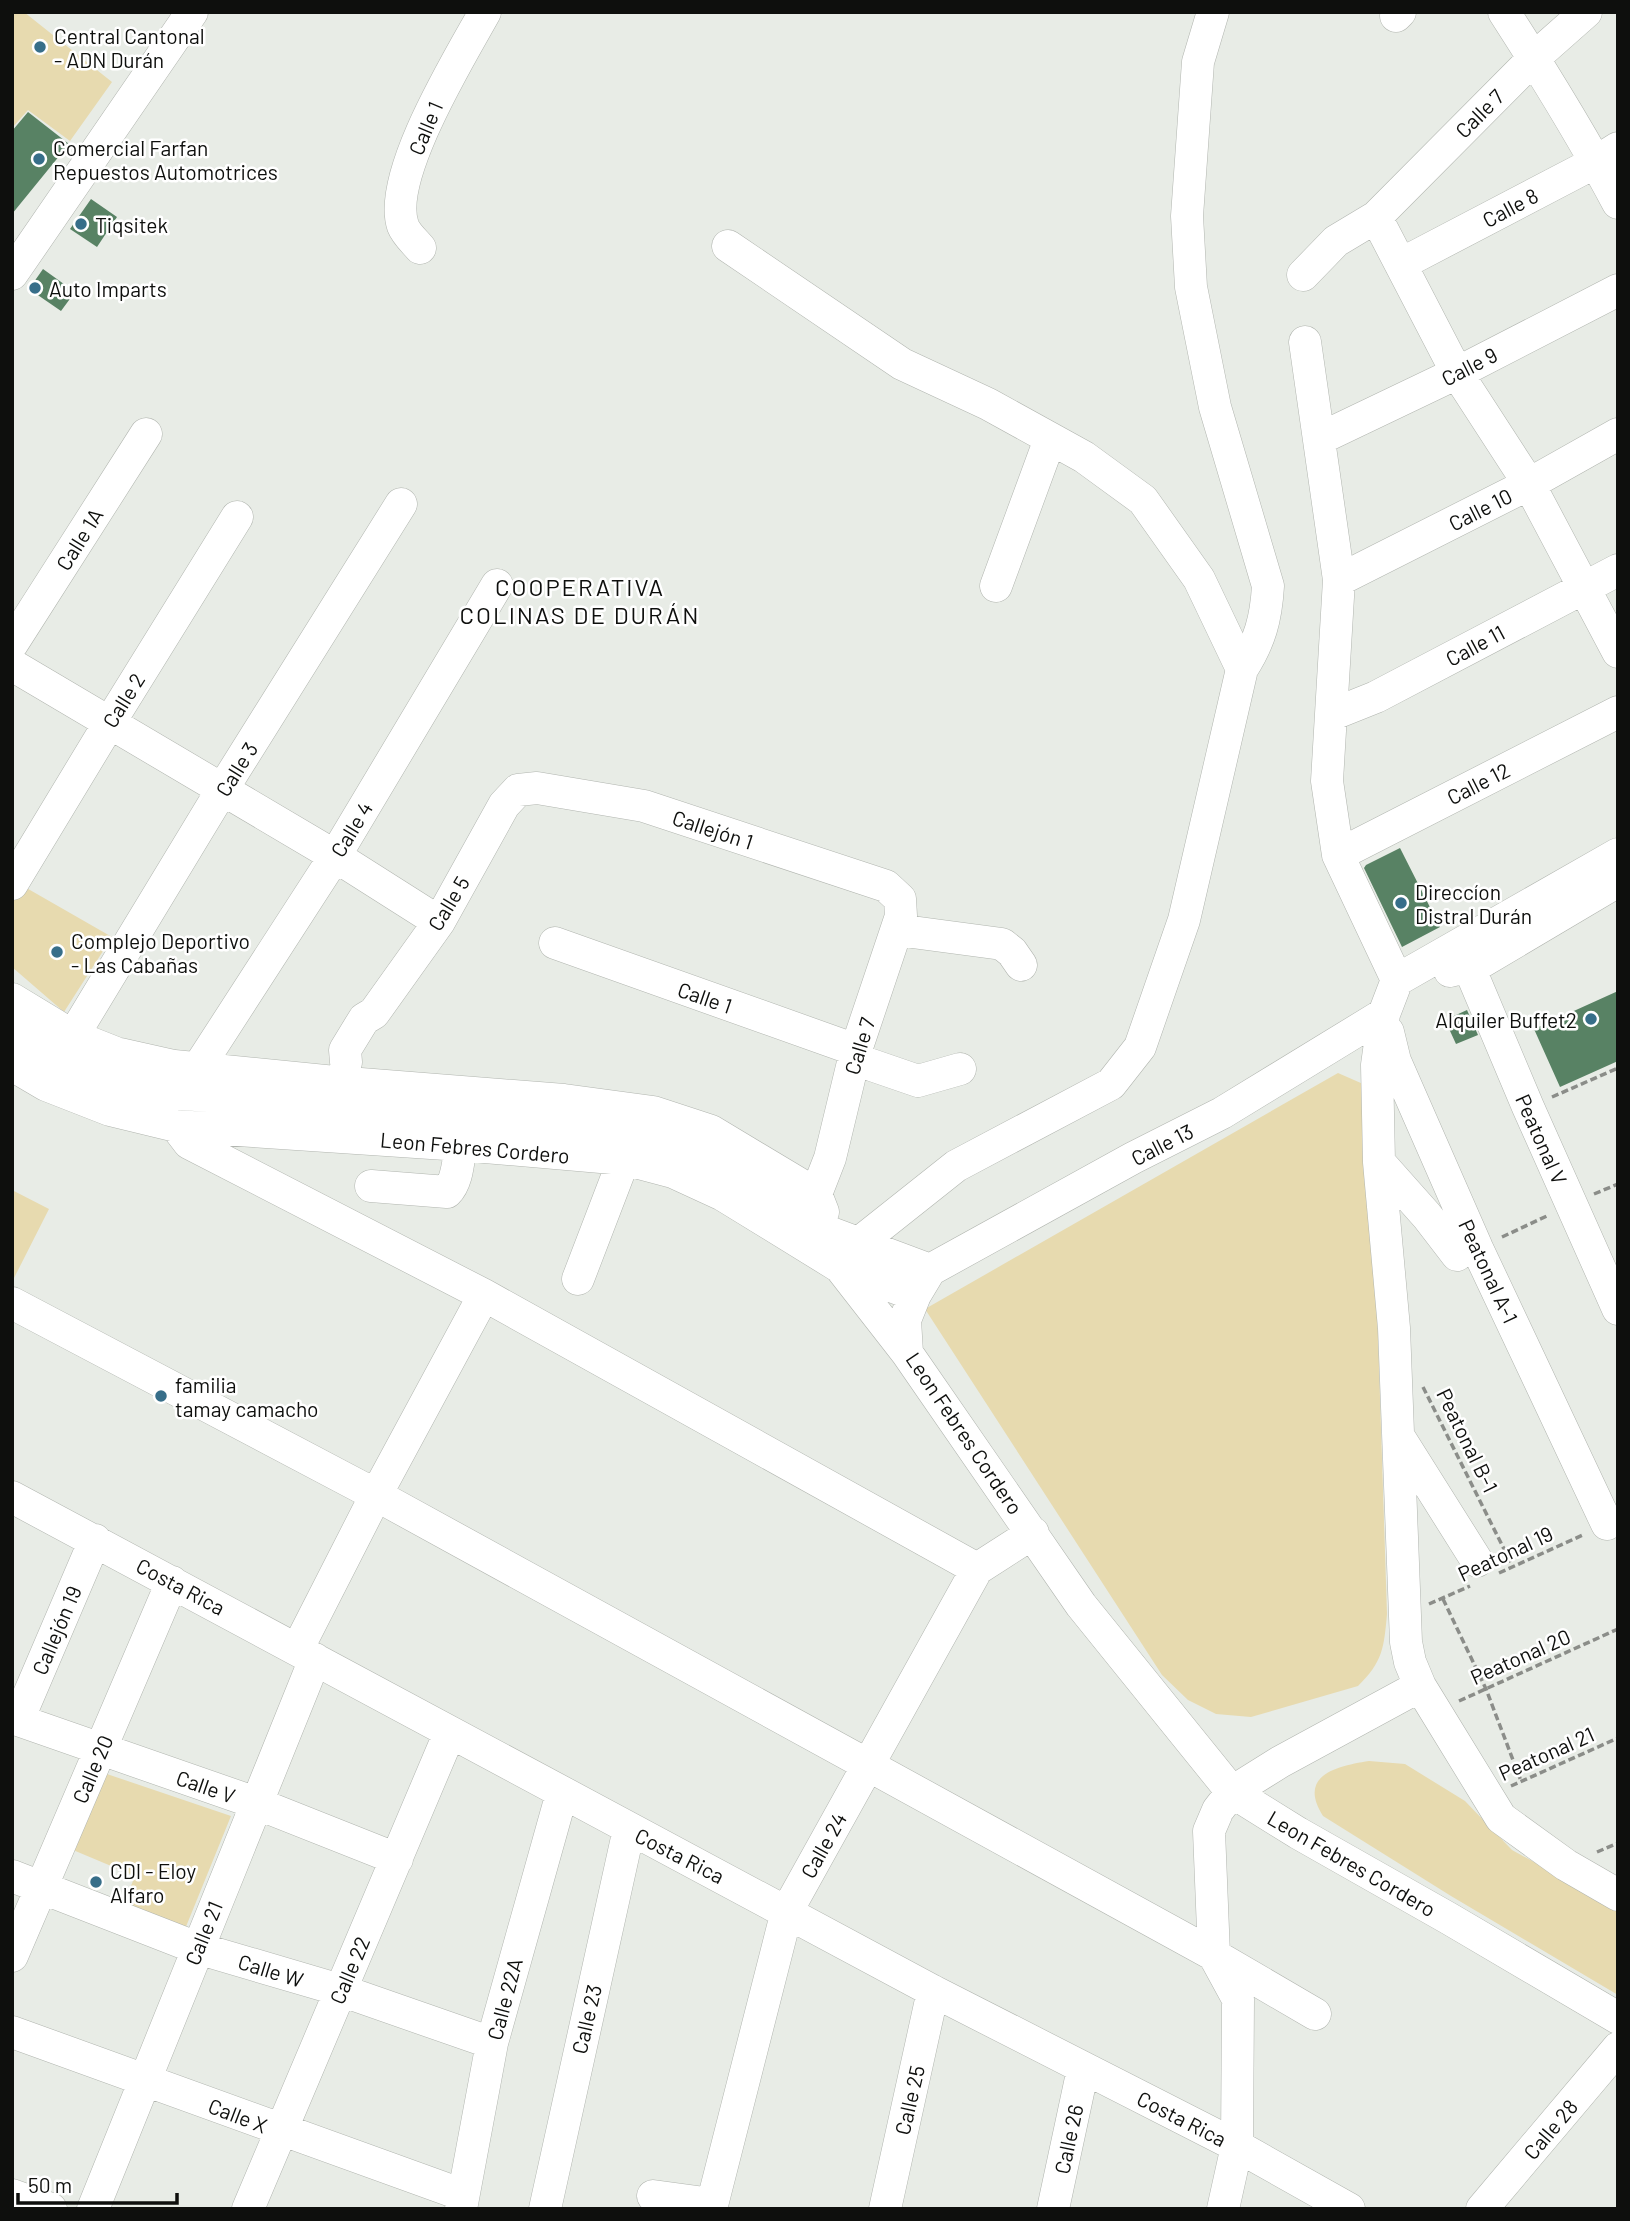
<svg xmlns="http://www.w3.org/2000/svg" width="1630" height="2221" viewBox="0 0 1630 2221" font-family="Barlow,sans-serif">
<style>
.green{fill:#e7daaf}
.building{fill:#588264}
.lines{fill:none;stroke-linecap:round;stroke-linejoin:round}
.minor-casing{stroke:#b1b5af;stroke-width:33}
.path{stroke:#8b8d89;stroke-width:3.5;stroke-dasharray:7 3.5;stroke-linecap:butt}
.minor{stroke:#fff;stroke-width:32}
.poi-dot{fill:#376e89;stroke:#fff;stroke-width:2.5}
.labels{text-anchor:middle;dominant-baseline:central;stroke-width:5;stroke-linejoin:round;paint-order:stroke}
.poi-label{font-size:21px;fill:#0e0f0d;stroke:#fff;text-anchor:start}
.street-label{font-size:21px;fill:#0e0f0d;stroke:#fff}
.quarter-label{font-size:24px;letter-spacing:2px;fill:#0e0f0d;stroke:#fff}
</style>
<rect width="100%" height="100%" fill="#e8ece6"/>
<path class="green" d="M12 12H24L112 82 70 141 28 110 12 128Z
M23 886 112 937 64 1012 12 967V903Z
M1338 1073 1370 1087 1387 1614C1384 1647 1383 1662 1358 1686L1251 1717 1216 1714 1188 1700 1162 1675 925 1309Z
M12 1190 49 1209 12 1282Z
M1369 1761 1405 1764 1465 1801 1512 1850 1618 1908V1995L1451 1896 1323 1816C1297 1775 1337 1766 1369 1761Z
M101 1772 231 1816 183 1934 120 1913 135 1876 73 1850Z"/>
<path class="building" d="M28 112 69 144 12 214V131Z
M91 199 117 217 97 247 70 229Z
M43 269 75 292 61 311 29 289Z
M1400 848 1440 927 1402 947 1364 868 1366 865Z
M1618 991V1061L1560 1087 1534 1029Z
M1467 1010 1478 1035 1456 1044 1445 1020Z"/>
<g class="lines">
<g class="minor-casing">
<path id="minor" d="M1504 12C1544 74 1583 137 1618 203
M1396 16 1400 12
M1376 217 1457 373 1529 484 1618 652
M728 246 902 364 988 404 1084 457 1143 500 1199 579 1242 669
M420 248C415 242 406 234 403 226 386 177 460 57 485 12
M1401 264 1596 162 1618 148
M12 274 192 12
M1303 275 1336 241 1376 217 1534 58 1586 12
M1305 342 1339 580 1327 781 1338 855 1397 980
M1319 439 1457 373 1618 290
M1339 580 1529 484 1618 434
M996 586 1050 439
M12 644 146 434
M12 665 335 856 439 922
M1331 715 1376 697 1618 570
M1618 854 1397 980 1384 1014 1377 1065 1379 1162 1394 1328 1406 1642 1410 1662 1420 1686 1501 1818 1566 1865 1618 1895
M1338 855 1618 712
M12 884 110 722 237 517
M897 930 1002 944 1012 952 1021 965
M555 943 856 1050
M1469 967 1528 1107 1618 1309
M1450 971 1478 964 1618 881
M12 999 73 1036 116 1053 174 1066 335 1082 564 1100 653 1112 711 1131 816 1194 823 1212
M1384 1014 1222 1113 1133 1158 930 1270 915 1295 905 1320 907 1353 1081 1605 1232 1792 1298 1833 1448 1918 1618 2018
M12 1032 48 1057 99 1079 157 1092 579 1125 637 1134 695 1153 831 1233 930 1270
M1388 1032 1395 1061 1477 1248 1607 1524
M73 1036 222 790 401 504
M854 1059 918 1081 960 1069
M346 1062 345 1050 364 1019 374 1013 439 922 504 805 518 790 537 788 644 806 886 886 900 899 901 916 856 1050 830 1158 816 1194
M12 1065 46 1085 110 1110 176 1126 461 1145 624 1159 673 1172 723 1195 840 1267 915 1295
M198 1068 335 856 497 585
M176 1126 189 1143 484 1295 977 1569
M1379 1162 1427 1216 1457 1255
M371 1186 447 1192C458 1181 458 1160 461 1145
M578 1279 624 1159
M12 1303 376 1495 1214 1955 1315 2014
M907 1353 840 1267 859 1243 956 1166 1111 1084 1140 1047 1184 920 1242 669C1260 641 1266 619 1268 586L1215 407 1191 287 1187 216 1198 62 1213 12
M1399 1437 1477 1561
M12 1497 933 1991 1237 2146 1349 2209
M298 1648 376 1495 484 1295
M12 1718 256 1803 397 1859
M18 1720 95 1540
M12 1876 197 1948 340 1990 492 2043
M12 1956 172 1582
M12 2032 463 2195
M12 2195 51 2209
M653 2196 712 2204
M93 2209 315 1659
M248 2209 450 1732
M461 2209 492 2043 562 1793
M545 2209 629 1829
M711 2209 787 1911 977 1569 1033 1533
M885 2209 933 1991
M1053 2209 1083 2069
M1223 2209 1237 2146 1238 1999 1214 1955 1209 1831 1218 1810 1232 1792 1280 1762 1420 1686
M1482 2209 1618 2048"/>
</g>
<path class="path" d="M1552 1097 1618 1068
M1594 1194 1618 1184
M1502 1237 1549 1215
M1423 1387 1513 1567
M1499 1573 1585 1534
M1443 1599 1486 1689 1521 1781
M1429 1604 1470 1586
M1459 1701 1618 1629
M1511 1786 1618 1738
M1597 1852 1618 1843"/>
<use href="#minor" class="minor"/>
</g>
<g class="poi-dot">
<circle cx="40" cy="47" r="7"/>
<circle cx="39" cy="159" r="7"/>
<circle cx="81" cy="224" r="7"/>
<circle cx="35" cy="288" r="7"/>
<circle cx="1401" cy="903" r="7"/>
<circle cx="57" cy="952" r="7"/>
<circle cx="1591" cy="1019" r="7"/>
<circle cx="161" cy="1396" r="7"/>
<circle cx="96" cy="1882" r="7"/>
</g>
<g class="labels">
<g class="poi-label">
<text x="54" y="35">Central Cantonal<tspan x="54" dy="24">- ADN Durán</tspan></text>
<text x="53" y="147">Comercial Farfan<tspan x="53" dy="24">Repuestos Automotrices</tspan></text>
<text x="95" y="224">Tiqsitek</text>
<text x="49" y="288">Auto Imparts</text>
<text x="1415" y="891">Direccíon<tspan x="1415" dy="24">Distral Durán</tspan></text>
<text x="71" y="940">Complejo Deportivo<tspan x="71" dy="24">- Las Cabañas</tspan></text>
<text x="1577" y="1019" text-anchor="end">Alquiler Buffet2</text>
<text x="175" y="1384">familia<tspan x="175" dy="24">tamay camacho</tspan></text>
<text x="110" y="1870">CDI - Eloy<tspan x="110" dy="24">Alfaro</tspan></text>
</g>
<g class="street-label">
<text transform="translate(1479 113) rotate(-45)">Calle 7</text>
<text transform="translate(425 128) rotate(-67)">Calle 1</text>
<text transform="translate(1510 207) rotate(-28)">Calle 8</text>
<text transform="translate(1469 366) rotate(-27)">Calle 9</text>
<text transform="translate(1480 509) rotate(-27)">Calle 10</text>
<text transform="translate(79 539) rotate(-58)">Calle 1A</text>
<text transform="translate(1475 645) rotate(-28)">Calle 11</text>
<text transform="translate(123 700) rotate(-58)">Calle 2</text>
<text transform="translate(236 769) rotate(-58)">Calle 3</text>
<text transform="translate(1478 783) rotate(-27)">Calle 12</text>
<text transform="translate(351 829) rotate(-59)">Calle 4</text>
<text transform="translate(713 829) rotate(18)">Callejón 1</text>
<text transform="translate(448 903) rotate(-59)">Calle 5</text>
<text transform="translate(705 997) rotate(19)">Calle 1</text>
<text transform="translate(859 1046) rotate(-73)">Calle 7</text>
<text transform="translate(1542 1139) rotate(66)">Peatonal V</text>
<text transform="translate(1162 1144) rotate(-27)">Calle 13</text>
<text transform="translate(475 1147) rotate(5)">Leon Febres Cordero</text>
<text transform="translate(1489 1271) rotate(65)">Peatonal A-1</text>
<text transform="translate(965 1433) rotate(56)">Leon Febres Cordero</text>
<text transform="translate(1468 1440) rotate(64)">Peatonal B-1</text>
<text transform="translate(1505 1553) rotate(-25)">Peatonal 19</text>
<text transform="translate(181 1586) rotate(28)">Costa Rica</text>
<text transform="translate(56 1630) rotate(-67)">Callejón 19</text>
<text transform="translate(1520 1656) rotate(-24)">Peatonal 20</text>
<text transform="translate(1546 1753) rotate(-24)">Peatonal 21</text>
<text transform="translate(92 1769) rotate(-67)">Calle 20</text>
<text transform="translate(206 1786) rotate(19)">Calle V</text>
<text transform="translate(823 1845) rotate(-61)">Calle 24</text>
<text transform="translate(680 1855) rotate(27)">Costa Rica</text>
<text transform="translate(1352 1863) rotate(30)">Leon Febres Cordero</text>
<text transform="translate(203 1933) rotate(-68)">Calle 21</text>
<text transform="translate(271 1970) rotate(17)">Calle W</text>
<text transform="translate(349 1970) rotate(-67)">Calle 22</text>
<text transform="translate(504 1999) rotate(-75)">Calle 22A</text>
<text transform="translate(586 2019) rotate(-77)">Calle 23</text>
<text transform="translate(909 2100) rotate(-77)">Calle 25</text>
<text transform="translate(238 2115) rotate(21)">Calle X</text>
<text transform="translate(1182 2118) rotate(27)">Costa Rica</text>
<text transform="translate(1550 2129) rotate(-50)">Calle 28</text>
<text transform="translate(1068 2139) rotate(-78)">Calle 26</text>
</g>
<g class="quarter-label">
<text x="580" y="586">COOPERATIVA<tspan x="580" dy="28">COLINAS DE DURÁN</tspan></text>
</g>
</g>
<rect width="1630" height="2221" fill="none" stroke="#0e0f0d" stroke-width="28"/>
<path d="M18 2193v10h159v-10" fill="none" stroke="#0e0f0d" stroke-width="3.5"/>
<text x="28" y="2193" font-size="21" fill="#0e0f0d" stroke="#ffffff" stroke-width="5" paint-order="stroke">50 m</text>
</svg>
